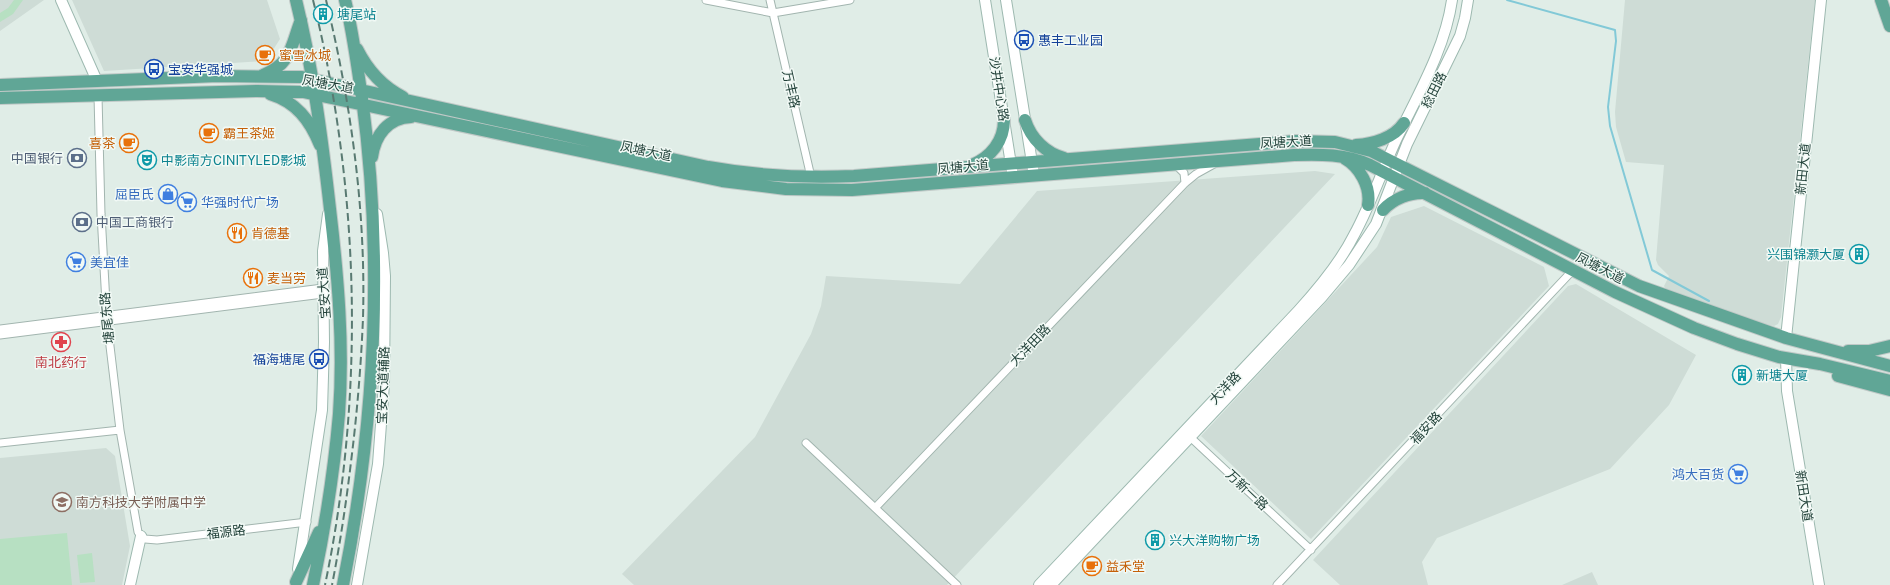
<svg xmlns="http://www.w3.org/2000/svg" width="1890" height="585" viewBox="0 0 1890 585" font-family="'Public Sans','Noto Sans SC',sans-serif">
<style>
.built{fill:#cedcd6}
.green{fill:#b7e0c2}
.lines{fill:none;stroke-linecap:round;stroke-linejoin:round}
.stream{stroke:#82c9d7;stroke-width:2}
.street-casing{stroke:#a2b5af;stroke-width:9}
.secondary-casing{stroke:#9db9b0;stroke-width:12}
.primary-casing{stroke:#c0c9c7;stroke-width:14}
.street{stroke:#fff;stroke-width:7}
.secondary{stroke:#fff;stroke-width:10}
.primary{stroke:#60a696;stroke-width:12}
.rail{stroke:#597a72;stroke-width:2;stroke-dasharray:8 4;stroke-linecap:butt}
.labels{text-anchor:middle;dominant-baseline:central;stroke-width:3;stroke-linejoin:round;paint-order:stroke}
.culture-label{font-size:13px;fill:#0d838f;stroke:#f1f9f5;text-anchor:start}
.transit-label{font-size:13px;fill:#164399;stroke:#f1f9f5;text-anchor:start}
.food-label{font-size:13px;fill:#c56008;stroke:#f1f9f5;text-anchor:start}
.street-label{font-size:13px;fill:#1f3f37;stroke:#f1f9f5}
.service-label{font-size:13px;fill:#4e5e75;stroke:#f1f9f5;text-anchor:end}
.shop-label{font-size:13px;fill:#366cbe;stroke:#f1f9f5;text-anchor:end}
.health-label{font-size:13px;fill:#be3a42;stroke:#f1f9f5}
.education-label{font-size:13px;fill:#785e54;stroke:#f1f9f5;text-anchor:start}
</style>
<rect width="100%" height="100%" fill="#e0ede7"/>
<path class="built" d="M0 0H44L0 31Z
M72 0H267L280 39 266 61 104 71Z
M1625 0H1815L1781 317 1778 324 1774 326 1746 319 1668 293 1664 286 1669 276 1658 265 1656 260 1664 165 1626 162 1616 127 1615 112Z
M1315 171 1335 174 947 585H634L622 574 755 437 811 334 821 306 826 276 960 284 1037 191Z
M1424 206 1544 267 1549 286 1311 539 1201 436 1377 247 1391 217Z
M1576 284 1696 355 1669 405 1610 469 1437 538 1422 562 1428 585H1340L1313 560 1568 286Z
M106 448 115 456 130 546 122 585H0V458Z
M1592 572 1598 585H1562Z"/>
<path class="green" d="M14 0H23L13 14 0 22V13L8 8Z
M67 533 72 585H0V539Z
M92 553 95 582 80 583 77 555Z"/>
<g class="lines">
<path class="stream" d="M1507 0 1615 30 1616 41 1608 107 1610 126 1652 270 1709 301"/>
<g class="street-casing">
<path id="street" d="M706 0 773 13 850 0
M770 0 811 177
M98 96 101 214 107 321 120 430 138 532 145 539 157 540 307 522
M1176 165 1184 173 1185 183
M0 329 323 288
M0 335 323 294
M1188 435 1311 550
M0 443 120 430
M806 443 957 585
M875 508 1185 183 1196 174 1214 164
M1277 585 1573 270"/>
</g>
<g class="secondary-casing">
<path id="secondary" d="M61 0 97 81
M985 0 1013 177
M1006 0 1034 175
M1786 338 1821 0
M1786 358 1787 391 1819 585
M298 569 322 410 324 342 323 251 328 214
M130 585 141 536
M357 585 378 464 384 384 385 276 383 253 377 214
M1039 585 1298 311C1319 288 1340 263 1354 235 1371 204 1382 170 1397 138 1418 94 1445 49 1452 0
M1051 585 1322 297 1349 265 1376 224 1407 144 1460 36 1465 18 1468 0"/>
</g>
<g class="primary-casing">
<path id="primary" d="M296 0C313 69 322 138 330 209 338 277 344 346 339 414 334 472 325 528 313 585
M1881 0 1890 26
M357 49C367 69 383 87 403 97
M263 75C292 64 291 45 301 20
M0 85 218 76 302 77 708 167C757 176 805 178 854 176L1296 141 1335 142 1371 151 1639 286 1786 338 1890 366
M270 94C296 102 310 120 320 145
M0 98 257 91 303 92 722 181 786 189 852 190 1294 155C1320 154 1346 154 1370 165L1615 292 1694 328 1737 344 1779 357 1820 364 1890 381
M1025 120C1031 139 1046 153 1064 158
M1356 145C1373 144 1394 138 1404 123
M372 157C375 135 388 118 411 117
M1344 158C1360 167 1371 187 1368 205
M972 165C991 157 1004 141 1004 120
M1383 210C1393 199 1410 192 1425 193
M1848 351H1869L1890 346
M1838 376 1890 390
M296 582 319 532
M343 585C375 425 384 261 362 98 357 65 353 32 345 0"/>
</g>
<use href="#street" class="street"/>
<use href="#secondary" class="secondary"/>
<use href="#primary" class="primary"/>
<path class="rail" d="M313 0C360 189 365 394 325 585
M326 0C351 103 366 211 363 318 361 366 357 414 351 462 346 504 340 544 332 585"/>
</g>
<defs>
<g id="building-ring" transform="scale(1)"><circle r="9.5" fill="#f1f9f5" stroke="#0f9aa8" stroke-width="1.5"/><path d="M-4-6H4V6H1V3H-1V6H-4ZM-2.5-4.3h1.7v1.8h-1.7ZM.8-4.3h1.7v1.8H.8ZM-2.5-1h1.7V.8h-1.7ZM.8-1h1.7V.8H.8Z" fill="#0f9aa8"/></g>
<g id="bus-ring" transform="scale(1)"><circle r="9.5" fill="#f1f9f5" stroke="#1a4fb4" stroke-width="1.5"/><path d="M-5-6H5V4H4V6H2V4H-2V6H-4V4H-5ZM-3.5-4V0h7V-4ZM-3.5 1.2v1.5H-2V1.2ZM2 1.2v1.5H3.5V1.2Z" fill="#1a4fb4"/></g>
<g id="cafe-ring" transform="scale(1)"><circle r="9.5" fill="#f1f9f5" stroke="#e8710a" stroke-width="1.5"/><path d="M-5.5-4.5H6V0H3Q3 3.5 0 3.5H-2.5Q-5.5 3.5-5.5 0ZM3-3.2v2h1.7v-2ZM-6 4.5H4V6H-6Z" fill="#e8710a"/></g>
<g id="bank-ring" transform="scale(1)"><circle r="9.5" fill="#f1f9f5" stroke="#5c6f8a" stroke-width="1.5"/><path d="M-6-4H6V4H-6ZM0-2.3a2.3 2.3 0 1 0 0 4.6a2.3 2.3 0 1 0 0-4.6Z" fill="#5c6f8a"/></g>
<g id="theatre-ring" transform="scale(1)"><circle r="9.5" fill="#f1f9f5" stroke="#0f9aa8" stroke-width="1.5"/><path d="M-5-5.5Q0-4 5-5.5V0Q5 5 0 6Q-5 5-5 0ZM-3.3-2.5H-1v1.5H-3.3ZM1-2.5H3.3v1.5H1ZM-2.8 1Q0 5.5 2.8 1Z" fill="#0f9aa8"/></g>
<g id="shop-ring" transform="scale(1)"><circle r="9.5" fill="#f1f9f5" stroke="#3f7fe0" stroke-width="1.5"/><path d="M-5-2.5h2.3a2.7 3.5 0 0 1 5.4 0H5L5.5 6h-11ZM-1.5-2.5h3a1.5 2.3 0 0 0-3 0Z" fill="#3f7fe0"/></g>
<g id="supermarket-ring" transform="scale(1)"><circle r="9.5" fill="#f1f9f5" stroke="#3f7fe0" stroke-width="1.5"/><path d="M-6-5.5h2.5l.6 2H6L4.5 2H-2.5L-4.4-4H-6ZM-1.5 3.2a1.3 1.3 0 1 0 .1 0ZM3 3.2a1.3 1.3 0 1 0 .1 0Z" fill="#3f7fe0"/></g>
<g id="restaurant-ring" transform="scale(1)"><circle r="9.5" fill="#f1f9f5" stroke="#e8710a" stroke-width="1.5"/><path d="M-5-6h1v4h1v-4h1v4h1v-4h1v5L-1.5 .5V6h-2V.5L-5-1ZM5-6V6H3V1.5H1.5Q1.5-4 5-6Z" fill="#e8710a"/></g>
<g id="pharmacy-ring" transform="scale(1)"><circle r="9.5" fill="#f1f9f5" stroke="#e0444e" stroke-width="1.5"/><path d="M-2-6h4v4h4v4h-4v4h-4v-4h-4v-4h4Z" fill="#e0444e"/></g>
<g id="school-ring" transform="scale(1)"><circle r="9.5" fill="#f1f9f5" stroke="#8d6e63" stroke-width="1.5"/><path d="M0-5L7-2L0 1L-7-2ZM-4 1L0 2.5L4 1V4Q0 6-4 4Z" fill="#8d6e63"/></g>
</defs>
<g fill-rule="evenodd">
<use href="#building-ring" x="323" y="14"/>
<use href="#bus-ring" x="1024" y="40"/>
<use href="#cafe-ring" x="265" y="55"/>
<use href="#bus-ring" x="154" y="69"/>
<use href="#cafe-ring" x="209" y="133"/>
<use href="#cafe-ring" x="129" y="143"/>
<use href="#bank-ring" x="77" y="158"/>
<use href="#theatre-ring" x="147" y="160"/>
<use href="#shop-ring" x="168" y="194"/>
<use href="#supermarket-ring" x="187" y="202"/>
<use href="#bank-ring" x="82" y="222"/>
<use href="#restaurant-ring" x="237" y="233"/>
<use href="#building-ring" x="1859" y="254"/>
<use href="#supermarket-ring" x="76" y="262"/>
<use href="#restaurant-ring" x="253" y="278"/>
<use href="#pharmacy-ring" x="61" y="342"/>
<use href="#bus-ring" x="319" y="359"/>
<use href="#building-ring" x="1742" y="375"/>
<use href="#supermarket-ring" x="1738" y="474"/>
<use href="#school-ring" x="62" y="502"/>
<use href="#building-ring" x="1155" y="540"/>
<use href="#cafe-ring" x="1092" y="566"/>
</g>
<g class="labels">
<g class="culture-label">
<text x="337" y="14">塘尾站</text>
<text x="161" y="160">中影南方CINITYLED影城</text>
<text x="1845" y="254" text-anchor="end">兴围锦灏大厦</text>
<text x="1756" y="375">新塘大厦</text>
<text x="1169" y="540">兴大洋购物广场</text>
</g>
<g class="transit-label">
<text x="1038" y="40">惠丰工业园</text>
<text x="168" y="69">宝安华强城</text>
<text x="305" y="359" text-anchor="end">福海塘尾</text>
</g>
<g class="food-label">
<text x="279" y="55">蜜雪冰城</text>
<text x="223" y="133">霸王茶姬</text>
<text x="115" y="143" text-anchor="end">喜茶</text>
<text x="251" y="233">肯德基</text>
<text x="267" y="278">麦当劳</text>
<text x="1106" y="566">益禾堂</text>
</g>
<g class="street-label">
<text transform="translate(328 84) rotate(10)">凤塘大道</text>
<text transform="translate(791 89) rotate(77)">万丰路</text>
<text transform="translate(999 89) rotate(81)">沙井中心路</text>
<text transform="translate(1434 90) rotate(-64)">稔田路</text>
<text transform="translate(1286 142) rotate(-3)">凤塘大道</text>
<text transform="translate(646 151) rotate(12)">凤塘大道</text>
<text transform="translate(963 167) rotate(-5)">凤塘大道</text>
<text transform="translate(1803 169) rotate(-84)">新田大道</text>
<text transform="translate(1600 268) rotate(27)">凤塘大道</text>
<text transform="translate(324 293) rotate(-94)">宝安大道</text>
<text transform="translate(107 318) rotate(-95)">塘尾东路</text>
<text transform="translate(1030 345) rotate(-46)">大洋田路</text>
<text transform="translate(383 385) rotate(-88)">宝安大道辅路</text>
<text transform="translate(1225 388) rotate(-47)">大洋路</text>
<text transform="translate(1426 428) rotate(-47)">福安路</text>
<text transform="translate(1247 490) rotate(43)">万新一路</text>
<text transform="translate(1804 496) rotate(81)">新田大道</text>
<text transform="translate(226 532) rotate(-7)">福源路</text>
</g>
<g class="service-label">
<text x="63" y="158">中国银行</text>
<text x="96" y="222" text-anchor="start">中国工商银行</text>
</g>
<g class="shop-label">
<text x="154" y="194">屈臣氏</text>
<text x="201" y="202" text-anchor="start">华强时代广场</text>
<text x="90" y="262" text-anchor="start">美宜佳</text>
<text x="1724" y="474">鸿大百货</text>
</g>
<g class="health-label">
<text x="61" y="362">南北药行</text>
</g>
<g class="education-label">
<text x="76" y="502">南方科技大学附属中学</text>
</g>
</g>
</svg>
